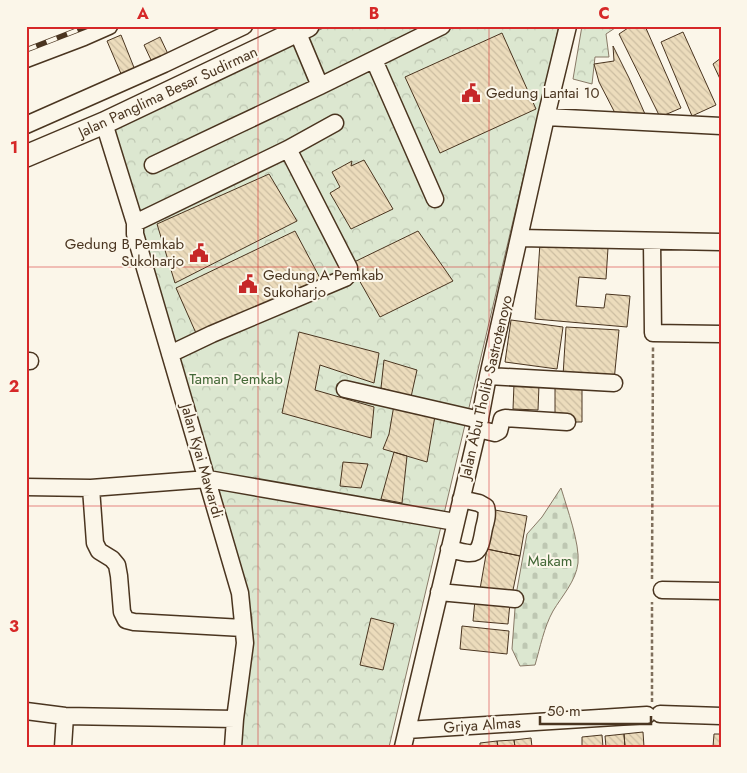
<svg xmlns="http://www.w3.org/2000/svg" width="747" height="773" viewBox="0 0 747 773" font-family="Jost,sans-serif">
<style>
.cemetery{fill:url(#cemetery-stones);stroke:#887966}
.park{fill:url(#park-crowns);stroke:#887966}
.building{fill:url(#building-back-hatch);stroke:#4a3520}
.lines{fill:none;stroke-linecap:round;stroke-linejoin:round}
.minor-casing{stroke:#4a3520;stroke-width:19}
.major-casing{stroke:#4a3520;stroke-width:24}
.path{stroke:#7f6f5c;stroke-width:2.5;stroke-dasharray:4 2.5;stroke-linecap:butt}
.minor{stroke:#fbf6e9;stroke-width:16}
.major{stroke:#fbf6e9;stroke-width:21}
.rail-casing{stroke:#4a3520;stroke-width:5.5}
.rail{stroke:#fbf6e9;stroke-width:4;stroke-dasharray:11;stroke-linecap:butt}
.grid{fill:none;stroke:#d62828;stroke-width:1;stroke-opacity:0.55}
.labels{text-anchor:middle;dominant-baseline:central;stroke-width:4;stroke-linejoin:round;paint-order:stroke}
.street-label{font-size:15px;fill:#4a3520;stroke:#fbf6e9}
.poi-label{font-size:15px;fill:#4a3520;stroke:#fbf6e9;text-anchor:start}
.park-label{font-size:15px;fill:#436837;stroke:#fbf6e9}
.neatline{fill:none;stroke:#d62828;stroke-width:2}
.grid-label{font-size:16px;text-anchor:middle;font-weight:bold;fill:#d62828}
</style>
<defs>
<pattern id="cemetery-stones" width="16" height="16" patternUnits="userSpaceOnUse" patternTransform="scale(1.25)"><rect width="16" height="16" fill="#dce7d0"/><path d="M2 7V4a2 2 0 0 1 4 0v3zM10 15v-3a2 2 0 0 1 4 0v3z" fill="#bec7b2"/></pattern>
<pattern id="park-crowns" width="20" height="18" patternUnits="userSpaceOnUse" patternTransform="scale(1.25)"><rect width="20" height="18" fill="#dce7d0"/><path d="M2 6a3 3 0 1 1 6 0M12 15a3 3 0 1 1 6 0" fill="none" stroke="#bec7b2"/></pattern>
<pattern id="building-back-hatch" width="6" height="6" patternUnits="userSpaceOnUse" patternTransform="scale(1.25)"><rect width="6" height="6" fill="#ecdcbc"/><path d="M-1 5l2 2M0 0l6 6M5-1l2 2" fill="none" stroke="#ccbda1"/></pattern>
</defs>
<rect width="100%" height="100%" fill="#fbf6e9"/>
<path class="cemetery" d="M561 488C567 508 580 544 578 563 576 581 562 596 553 611 544 627 540 648 535 665L520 666 512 649 516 595 527 534 542 517Z"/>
<path class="park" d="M328 26H559L389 747H238L250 658 252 617 110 126Z
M582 26H618L606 34 609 57H595L592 84 573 79Z"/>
<path class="building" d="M631 26H645L681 108 660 117 619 34Z
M683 32 716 105 692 116 661 42Z
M502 33 536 109 440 153 405 77Z
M121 35 135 70 122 76 107 41Z
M160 37 168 54 152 62 144 45Z
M613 46 629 78 645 114 615 113 599 82 594 64 614 61Z
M721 58V81L713 64Z
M364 160 393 209 351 229 330 193 340 187 332 172 352 161 351 166Z
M269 174 297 221 175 283 157 224Z
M295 231 321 280 199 340 176 288Z
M418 231 453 281 380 317 350 264Z
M540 243 608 248 606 279 579 277 576 306 604 308 606 294 630 296 627 327 535 319Z
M511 320 563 327 557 369 505 362Z
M566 327 619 330 614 381 563 376Z
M299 332 379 353 374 383 320 365 315 390 374 407 371 438 282 413Z
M384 360 417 370 411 397 381 388Z
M514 384 539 385 538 410 513 409Z
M555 384H582V422H555Z
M394 405 435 416 427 462 383 449 389 434Z
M394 452 407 456 402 503 381 499Z
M343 462 368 464 361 488 340 486Z
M495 510 527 516 520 556 487 549Z
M487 549 520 556 512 595 480 589Z
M475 600 510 603 508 624 473 621Z
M371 618 394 624 383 670 360 665Z
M462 626 509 631 507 654 460 649Z
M643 732 644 747H625L624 734Z
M624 734 625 747H606L605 736Z
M714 734H721V747H713Z
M602 735 603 747H582V737Z
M531 738 532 747H515L514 740Z
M514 740 515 747H498L497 741Z
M497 741 498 747H480V743Z"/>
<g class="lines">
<g class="minor-casing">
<path id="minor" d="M297 31 320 86
M26 59 84 37 109 26
M374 60 435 199
M546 117 721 126
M104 123 135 223V234L240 593 245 643 235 719 233 747
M26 125 164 64 244 26
M153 165 320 86 442 26
M135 223 288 149 335 123
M519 238 721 242
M652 241 653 333 721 334
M170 354 212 334 345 278 349 274V268L288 149
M26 361H30
M488 376 614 383
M345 389 480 420
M478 429 495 433 499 431 502 419 505 418 567 422
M26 487 91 488 208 479 455 522
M91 488 95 543 99 551 112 559 117 565 119 576 122 612 126 620 134 622 243 628
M449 549C477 556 479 557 484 528 486 521 488 514 486 507L479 503 461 499
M662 590 721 591
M439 592 515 599
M26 711 65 716 235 719
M660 714 721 716
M407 730 647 715
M63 747 65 716
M403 747 478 429 488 376 546 117 568 26"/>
</g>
<g class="major-casing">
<path id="major" d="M26 156 104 123 308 26"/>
</g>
<path class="path" d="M652 579 653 347
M652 702V602"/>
<use href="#minor" class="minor"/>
<use href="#major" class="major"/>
<g class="rail-casing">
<path id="rail" d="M26 50 88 26"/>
</g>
<use href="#rail" class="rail"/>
</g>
<path class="grid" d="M258 26V747M489 26V747M26 267H721M26 506H721"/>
<defs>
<g id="civic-bare" transform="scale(1.5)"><path d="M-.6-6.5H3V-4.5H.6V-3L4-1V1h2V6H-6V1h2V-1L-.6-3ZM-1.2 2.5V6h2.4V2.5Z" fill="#c62828" stroke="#fbf6e9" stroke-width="2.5" paint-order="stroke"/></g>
</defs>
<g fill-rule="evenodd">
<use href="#civic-bare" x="471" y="93"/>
<use href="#civic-bare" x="199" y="253"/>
<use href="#civic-bare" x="248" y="284"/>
</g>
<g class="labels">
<g class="street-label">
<text transform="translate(168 92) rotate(-25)">Jalan Panglima Besar Sudirman</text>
<text transform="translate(486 387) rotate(-77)">Jalan Abu Tholib Sastrotenoyo</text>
<text transform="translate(202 461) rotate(74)">Jalan Kyai Mawardi</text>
<text transform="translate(482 725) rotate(-4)">Griya Almas</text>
</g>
<g class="poi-label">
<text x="486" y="93">Gedung Lantai 10</text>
<text x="184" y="244" text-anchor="end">Gedung B Pemkab<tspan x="184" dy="17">Sukoharjo</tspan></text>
<text x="263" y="275">Gedung A Pemkab<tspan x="263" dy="17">Sukoharjo</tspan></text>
</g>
<g class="park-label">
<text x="236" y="379">Taman Pemkab</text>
<text x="550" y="561">Makam</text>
</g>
</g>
<rect width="747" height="773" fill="none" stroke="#fbf6e9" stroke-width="55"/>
<path d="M540 716v8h111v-8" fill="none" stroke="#4a3520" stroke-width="2.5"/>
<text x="547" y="716" font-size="15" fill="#4a3520" stroke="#fbf6e9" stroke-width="4" paint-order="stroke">50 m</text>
<rect x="28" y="28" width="692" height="718" class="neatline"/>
<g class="grid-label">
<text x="143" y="19">A</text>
<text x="374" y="19">B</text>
<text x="604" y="19">C</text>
<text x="14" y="153">1</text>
<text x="14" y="392">2</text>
<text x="14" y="632">3</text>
</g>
</svg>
